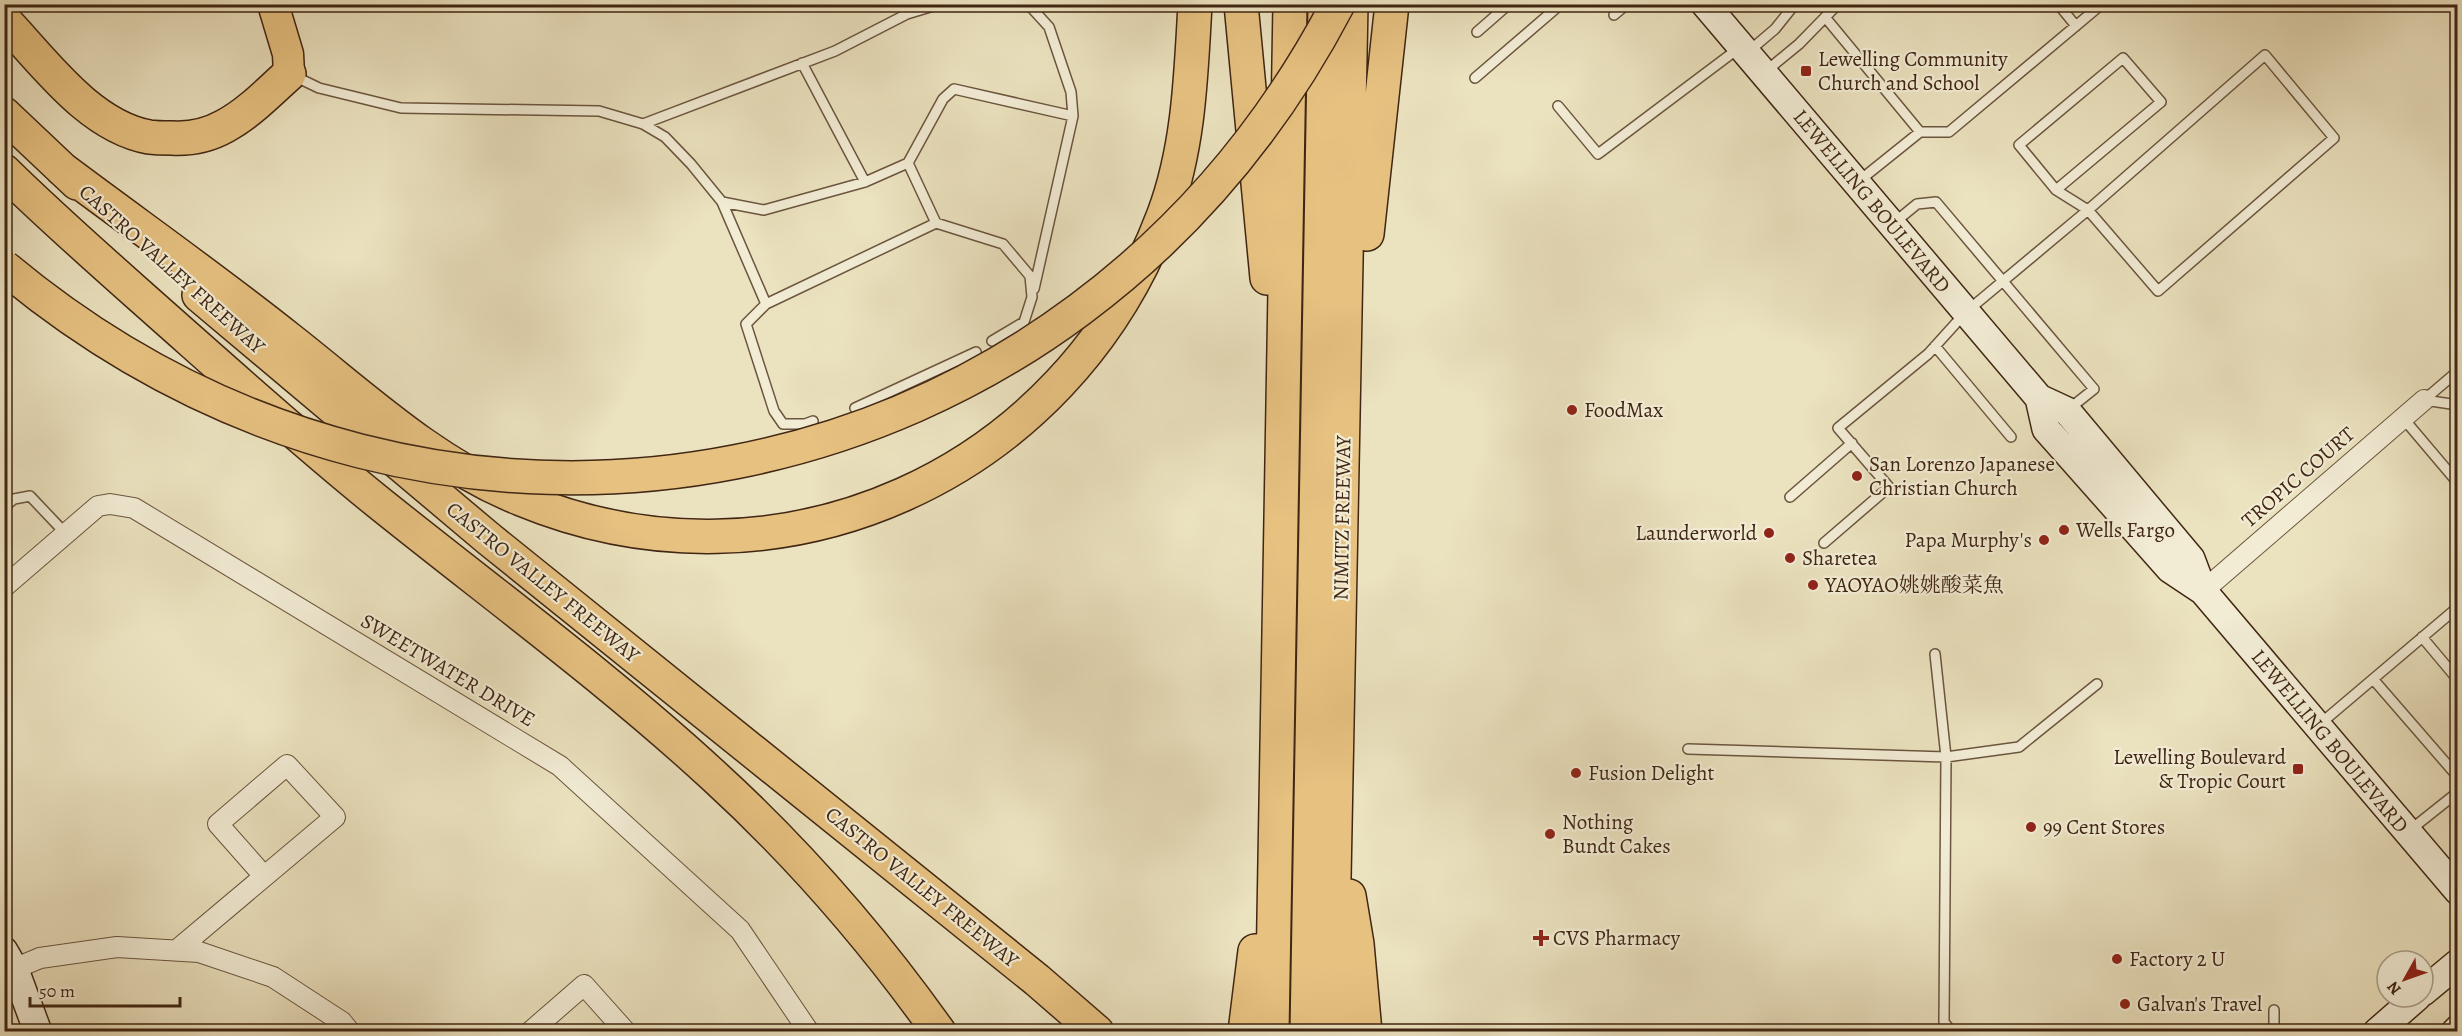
<svg xmlns="http://www.w3.org/2000/svg" width="2462" height="1036" viewBox="0 0 2462 1036" font-family="Alegreya,'Noto Serif SC',serif">
<style>
.lines{fill:none;stroke-linecap:round;stroke-linejoin:round}
.lane-casing{stroke:#6b553e;stroke-width:12}
.street-casing{stroke:#6b553e;stroke-width:22}
.secondary-casing{stroke:#402613;stroke-width:30}
.primary-casing{stroke:#402613;stroke-width:33}
.highway-casing{stroke:#402613;stroke-width:36}
.lane{stroke:#f2ecd5;stroke-width:9}
.street{stroke:#f2ecd5;stroke-width:20}
.secondary{stroke:#f2ecd5;stroke-width:27}
.primary{stroke:#e6c180;stroke-width:30}
.highway{stroke:#e6c180;stroke-width:33}
.highway-bridge-casing{stroke:#402613;stroke-width:36;stroke-linecap:butt}
.highway-bridge{stroke:#e6c180;stroke-width:33}
.poi-dot{fill:#8f2418;stroke:#f2ecd5;stroke-width:2}
.labels{text-anchor:middle;dominant-baseline:central;stroke-width:4.5;stroke-linejoin:round;paint-order:stroke}
.poi-label{font-size:21px;fill:#402613;stroke:#f2ecd5;text-anchor:start}
.street-label{font-size:21px;fill:#402613;stroke:#f2ecd5}
</style>
<rect width="100%" height="100%" fill="#ebe2bf"/>
<filter id="stains"><feTurbulence type="fractalNoise" baseFrequency=".00333" numOctaves="4"/><feColorMatrix values="0 0 0 0 .2 0 0 0 0 .09 0 0 0 0 .02 0 0 0 .5 -.17"/></filter>
<radialGradient id="worn" r=".72"><stop offset=".6" stop-color="#630" stop-opacity="0"/><stop offset="1" stop-color="#630" stop-opacity=".3"/></radialGradient>
<g class="lines">
<g class="lane-casing">
<path id="lane" d="M1028 4 1049 27 1071 92 1073 116 1034 289
M2058 4 2076 26
M1614 15 1627 4
M1825 17 1920 132
M1477 32 1509 4
M1748 52 1775 29 1795 4
M802 63 865 182
M1765 72 1799 44 1838 4
M294 76 319 88 401 108 599 111 643 124 665 137 691 164 722 202 766 304 936 223 908 163 865 182 764 210 722 202
M1475 78 1561 4
M1558 106 1598 154 1739 48
M643 124 835 51 907 14 940 4
M908 163 943 99 954 89 1073 116
M1859 181 1920 132H1949L2102 4
M1895 222 1917 204 1936 202 2094 389 2069 409
M936 223 1003 244 1030 276 1032 297 1024 322 992 341
M766 304 746 324 774 411 783 424H805L813 421
M1935 346 2011 437
M2424 400 2458 371
M2424 400 2458 405
M855 408 976 352
M2403 418 2458 483
M1790 497 1852 443
M4 507 14 499 30 496 66 534
M1824 543 1889 487 1838 428 1928 354 1966 312 2088 210 2158 291 2334 138 2265 55 2088 210 2056 190 2019 145 2123 58 2161 102 2056 190
M2422 637 2458 680
M1935 654 1946 757 1944 1022 1952 1032
M2373 679 2458 777
M2320 724 2458 607
M1688 749 1946 757 2019 747 2097 684
M2409 831 2458 792
M2274 1010V1032"/>
</g>
<g class="street-casing">
<path id="street" d="M4 587 98 506 110 504 134 508 560 766 740 930 809 1032
M2203 591 2424 400
M177 950 335 817 287 765 218 824 263 875
M4 973 40 958 117 947 199 952 273 977 342 1022 350 1032
M530 1032 584 985 626 1032"/>
</g>
<g class="secondary-casing">
<path id="secondary" d="M1705 4 2039 398 2067 411 2191 559 2203 591
M2039 398 2046 429 2170 569 2203 591 2458 891
M4 951 15 970 38 1032
M2423 992 2458 963
M2377 1032 2417 997
M2455 1032 2458 1029"/>
</g>
<g class="primary-casing">
<path id="primary" d="M273 4 288 54 289 74"/>
</g>
<g class="highway-casing">
<path id="highway" d="M1241 4 1267 278
M4 20C44 62 89 126 149 137 156 138 164 138 172 138 190 139 209 135 225 126 249 113 269 92 289 74
M4 114 77 183
M62 169C138 226 215 280 289 339 363 397 432 463 521 499 780 606 1067 475 1164 214 1189 147 1191 75 1195 4
M4 171C56 222 111 270 165 318 235 380 305 443 378 502 491 593 609 679 715 777 799 854 873 939 939 1032
M1367 234 1392 4
M199 295 489 539 1037 980 1097 1032
M1349 896 1357 944 1365 1032
M1245 1032 1255 951
M1272 1032 1290 4
M1307 1032 1325 10
M1331 1032 1351 4"/>
</g>
<use href="#lane" class="lane"/>
<use href="#street" class="street"/>
<use href="#secondary" class="secondary"/>
<use href="#primary" class="primary"/>
<use href="#highway" class="highway"/>
<g class="highway-bridge-casing">
<path id="highway-bridge" d="M4 267C441 632 1074 509 1338 4"/>
</g>
<use href="#highway-bridge" class="highway-bridge"/>
</g>
<g class="poi-dot">
<rect x="1800" y="65" width="12" height="12" rx="3"/>
<circle cx="1572" cy="410" r="6"/>
<circle cx="1857" cy="476" r="6"/>
<circle cx="2064" cy="530" r="6"/>
<circle cx="1769" cy="533" r="6"/>
<circle cx="2044" cy="540" r="6"/>
<circle cx="1790" cy="558" r="6"/>
<circle cx="1813" cy="585" r="6"/>
<rect x="2292" y="763" width="12" height="12" rx="3"/>
<circle cx="1576" cy="773" r="6"/>
<circle cx="2031" cy="827" r="6"/>
<circle cx="1550" cy="834" r="6"/>
<path d="M1538 929h6v6h6v6h-6v6h-6v-6h-6v-6h6z"/>
<circle cx="2117" cy="959" r="6"/>
<circle cx="2125" cy="1004" r="6"/>
</g>
<g class="labels">
<g class="poi-label">
<text x="1818" y="59">Lewelling Community<tspan x="1818" dy="24">Church and School</tspan></text>
<text x="1584" y="410">FoodMax</text>
<text x="1869" y="464">San Lorenzo Japanese<tspan x="1869" dy="24">Christian Church</tspan></text>
<text x="2076" y="530">Wells Fargo</text>
<text x="1757" y="533" text-anchor="end">Launderworld</text>
<text x="2032" y="540" text-anchor="end">Papa Murphy's</text>
<text x="1802" y="558">Sharetea</text>
<text x="1825" y="585">YAOYAO姚姚酸菜魚</text>
<text x="2286" y="757" text-anchor="end">Lewelling Boulevard<tspan x="2286" dy="24">&amp; Tropic Court</tspan></text>
<text x="1588" y="773">Fusion Delight</text>
<text x="1562" y="822">Nothing<tspan x="1562" dy="24">Bundt Cakes</tspan></text>
<text x="2043" y="827">99 Cent Stores</text>
<text x="1553" y="938">CVS Pharmacy</text>
<text x="2129" y="959">Factory 2 U</text>
<text x="2137" y="1004">Galvan's Travel</text>
</g>
<g class="street-label">
<text transform="translate(1872 201) rotate(50)">LEWELLING BOULEVARD</text>
<text transform="translate(172 269) rotate(42)">CASTRO VALLEY FREEWAY</text>
<text transform="translate(2298 477) rotate(-41)">TROPIC COURT</text>
<text transform="translate(1342 518) rotate(-89)">NIMITZ FREEWAY</text>
<text transform="translate(543 582) rotate(39)">CASTRO VALLEY FREEWAY</text>
<text transform="translate(448 670) rotate(31)">SWEETWATER DRIVE</text>
<text transform="translate(2330 741) rotate(50)">LEWELLING BOULEVARD</text>
<text transform="translate(922 887) rotate(39)">CASTRO VALLEY FREEWAY</text>
</g>
</g>
<rect width="2462" height="1036" fill="none" stroke="#ebe2bf" stroke-width="24"/>
<rect x="6" y="6" width="2450" height="1024" fill="none" stroke="#402613" stroke-width="3"/>
<rect x="12" y="12" width="2438" height="1012" fill="none" stroke="#402613" stroke-width="1.5"/>
<g transform="translate(2405 979) rotate(230)"><circle r="28" fill="#f2ecd5" stroke="#ab9d87" stroke-width="1.5"/>
<path d="M0-4.5L10 22L0 15L-10 22Z" fill="#8f2418"/>
<text y="-9" font-size="16" font-weight="bold" text-anchor="middle" fill="#402613">N</text>
</g>
<path d="M30 997v9h150v-9" fill="none" stroke="#402613" stroke-width="3"/>
<text x="39" y="997" font-size="18" fill="#402613" stroke="#f2ecd5" stroke-width="4.5" paint-order="stroke">50 m</text>
<rect width="100%" height="100%" filter="url(#stains)"/>
<rect width="100%" height="100%" fill="url(#worn)"/>
</svg>
